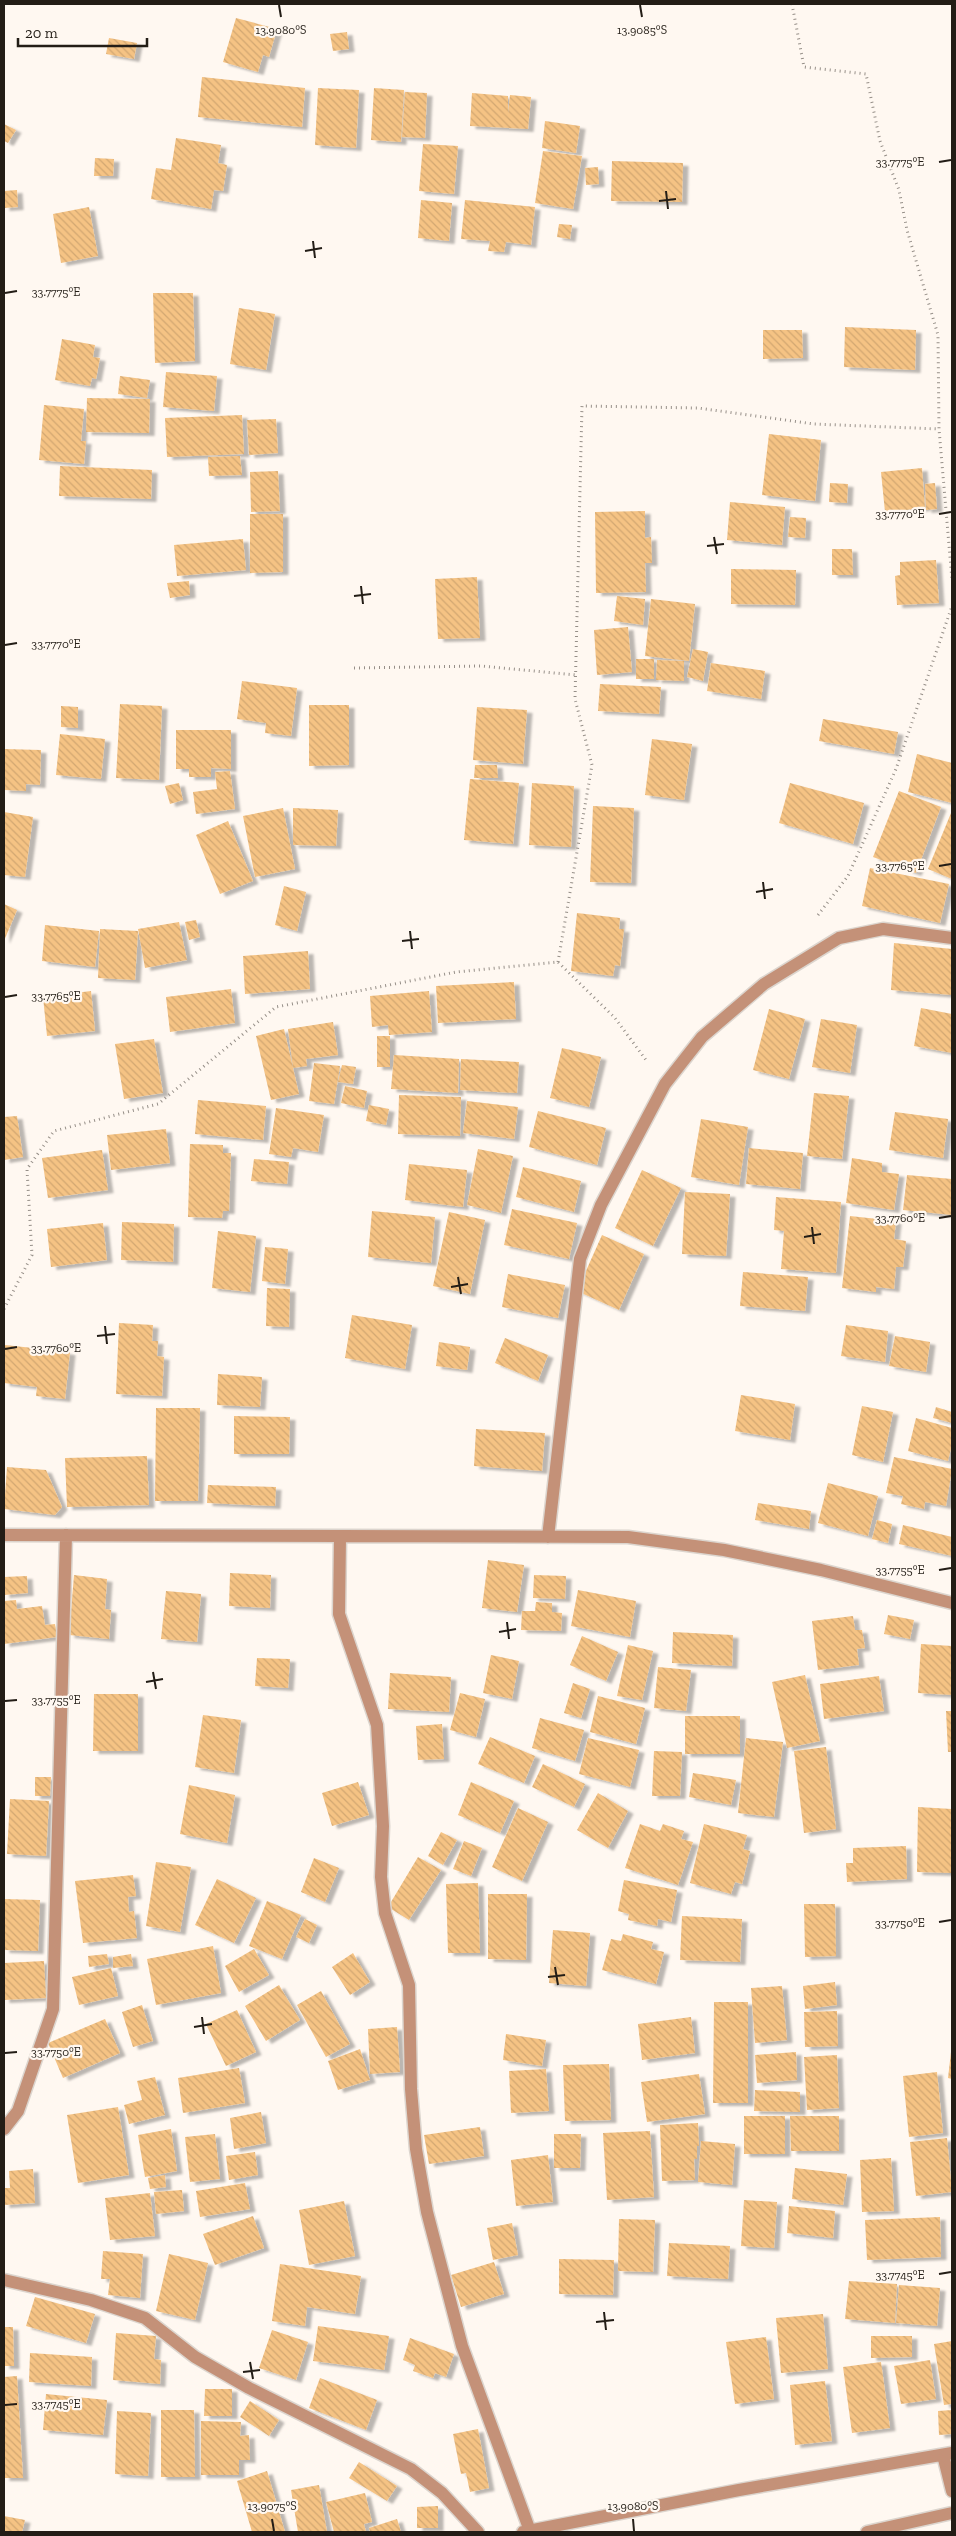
<svg xmlns="http://www.w3.org/2000/svg" width="956" height="2536" viewBox="0 0 956 2536" font-family="'Zilla Slab',serif">
<style>
.building{fill:url(#building-back-hatch);filter:url(#shadow)}
.lines{fill:none;stroke-linecap:round;stroke-linejoin:round}
.street-casing{stroke:#dcd5ce;stroke-width:15}
.path{stroke:#968f88;stroke-width:3;stroke-dasharray:1 4;stroke-linecap:butt}
.street{stroke:#c49178;stroke-width:12}
.ticks{fill:none;stroke:#231d16;stroke-width:2}
.ticks-label{font-size:12px;text-anchor:middle;fill:#231d16;stroke:#fff8f1;stroke-width:4.5;stroke-linejoin:round;paint-order:stroke}
</style>
<defs>
<pattern id="building-back-hatch" width="6" height="6" patternUnits="userSpaceOnUse" patternTransform="scale(1.25)"><rect width="6" height="6" fill="#f5c384"/><path d="M-1 5l2 2M0 0l6 6M5-1l2 2" fill="none" stroke="#d2a771"/></pattern>
<filter id="shadow"><feDropShadow dx="5.5" dy="3" stdDeviation="1" flood-color="#0004"/></filter>
</defs>
<rect width="100%" height="100%" fill="#fff8f1"/>
<path class="building" d="M236 18 277 29 269 57 263 55 258 72 223 62Z
M347 32 349 49 333 51 330 34Z
M109 38 137 43 134 59 106 54Z
M202 77 305 88 302 127 198 117Z
M318 88 359 90 356 148 315 145Z
M374 88 404 90 401 142 371 140Z
M405 92 427 93 425 138 402 137Z
M472 93 508 96V113L510 95 531 97 528 129 470 126Z
M545 121 580 126 576 153 542 148Z
M4 124 16 130 8 143 4 141Z
M176 138 221 145 218 163 227 165 223 191 214 190 211 209 151 199 156 168 171 170Z
M423 144 458 146 454 194 419 191Z
M543 151 582 156 573 209 535 203Z
M95 158 114 159 113 176H94Z
M612 161 683 163 682 202 611 201Z
M598 167 599 184 586 185 585 168Z
M17 190 18 207 4 208V191Z
M421 200 452 203 449 241 418 238Z
M465 200 535 207 531 245 506 242 504 252 488 251 490 241 461 239Z
M89 207 98 256 61 263 53 214Z
M559 224 572 225 570 239 557 237Z
M153 293H193L195 361 155 363Z
M239 308 275 314 266 370 230 364Z
M845 327 916 330 915 370 844 367Z
M763 330H802L803 358 763 359Z
M62 339 95 345 93 357 100 358 96 379 92 378 90 386 55 380Z
M166 372 217 376 214 411 163 407Z
M120 376 150 380 147 398 118 394Z
M87 398 150 399 149 433 86 432Z
M44 405 84 409 81 441H86L84 464 39 460Z
M242 415 244 454 167 457 165 418Z
M276 419 278 453 249 455 247 420Z
M769 434 821 440 815 501 762 495Z
M240 456 242 475 209 476 208 457Z
M60 466 152 470 151 499 59 496Z
M922 468 925 508 885 512 881 472Z
M278 471 280 511 251 512 250 472Z
M830 483 848 484 847 503 829 502Z
M935 483 937 509 926 510 925 484Z
M730 502 785 507 782 545 727 540Z
M645 511V538L651 537 652 563H645L646 592 596 593 595 512Z
M250 514H283V572L250 573Z
M790 517 806 518 805 538 788 537Z
M243 539 246 570 177 576 174 545Z
M832 549H852L853 575H832Z
M936 560 939 603 897 605 895 576 900 575V562Z
M731 569 796 570 795 605 731 604Z
M477 577 480 638 438 639 435 579Z
M189 581 190 595 170 598 167 583Z
M617 596 645 599 643 625 614 621Z
M651 599 695 604 689 661 645 656Z
M628 627 632 672 597 675 594 630Z
M693 649 708 652 703 681 687 677Z
M636 659H654V679H636Z
M657 660 684 661V681L656 680Z
M711 663 765 671 761 699 707 691Z
M242 681 297 688 291 736 265 733 266 723 237 719Z
M600 684 661 687 659 714 598 711Z
M120 704 162 706 159 780 116 778Z
M309 705H349V765L309 766Z
M61 706 78 707V728L61 727Z
M477 707 527 710 523 764 473 760Z
M823 719 898 732 894 754 819 741Z
M176 730H231V769L211 768V777H189V769H176Z
M60 734 105 739 101 779 56 775Z
M652 739 692 744 684 800 645 795Z
M4 749 41 750 40 785 26 784V791L4 790Z
M917 754 952 763V803L908 792Z
M475 765H497L498 778H474Z
M230 771 235 809 196 814 193 792 217 789 215 772Z
M470 779 519 783 513 844 464 840Z
M179 783 183 800 170 804 165 786Z
M532 783 574 786 571 847 529 845Z
M790 783 864 803 853 844 779 823Z
M899 791 941 807 916 873 873 857Z
M593 806 634 808 631 883 590 882Z
M283 808 295 869 255 877 243 816Z
M293 808 338 810 336 846 293 845Z
M4 812 33 817 25 877 4 875Z
M951 813H952V879L928 869Z
M228 821 253 881 220 894 196 835Z
M870 868 949 884 940 923 862 906Z
M284 886 306 892 297 931 275 925Z
M4 904 17 910 4 941Z
M577 913 620 918 619 929H624L620 966 615 965 613 976 571 971Z
M196 920 200 937 189 940 185 922Z
M179 922 187 960 145 968 138 929Z
M45 925 99 931 95 967 42 961Z
M100 929 138 931 135 980 98 978Z
M894 943 952 949V995L891 990Z
M308 951 310 989 245 994 243 956Z
M514 982 516 1019 438 1023 436 986Z
M231 989 235 1023 170 1032 166 997Z
M91 991 95 1031 47 1036 43 997Z
M429 991 432 1032 389 1035 388 1025 372 1027 370 996Z
M921 1008 952 1014V1053L914 1046Z
M769 1009 805 1019 789 1079 753 1070Z
M821 1019 857 1025 850 1073 812 1067Z
M333 1022 338 1055 306 1059 307 1066 293 1068 288 1029Z
M284 1029 299 1094 271 1100 256 1036Z
M377 1036H390V1067H377Z
M154 1039 163 1093 124 1099 115 1044Z
M562 1048 601 1057 589 1107 550 1098Z
M394 1055 459 1059 458 1093 391 1089Z
M461 1059 519 1062 517 1093 460 1090Z
M314 1063 340 1066 334 1104 309 1101Z
M342 1065 356 1067 353 1084 338 1082Z
M345 1086 367 1091 364 1108 341 1103Z
M814 1093 849 1096 842 1159 807 1156Z
M399 1095 461 1097 460 1136 398 1134Z
M198 1100 266 1106 263 1140 195 1134Z
M467 1101 518 1107 514 1139 463 1133Z
M369 1105 389 1109 386 1125 366 1121Z
M276 1108 324 1115 318 1152 293 1148 291 1157 269 1154Z
M538 1111 606 1128 597 1165 529 1147Z
M895 1112 948 1119 943 1158 889 1150Z
M17 1116 23 1157 4 1160V1117Z
M701 1119 748 1127 739 1185 691 1177Z
M166 1129 170 1163 111 1170 107 1135Z
M190 1144 223 1145V1153H231L229 1211H223L222 1218 188 1217Z
M749 1148 803 1153 800 1189 746 1184Z
M478 1149 513 1156 501 1213 467 1205Z
M102 1150 108 1190 48 1198 42 1158Z
M852 1158 882 1163V1172L899 1174 894 1210 846 1203Z
M254 1159 289 1162 287 1184 251 1181Z
M409 1164 467 1170 463 1207 405 1200Z
M523 1167 581 1181 574 1212 516 1197Z
M642 1170 681 1188 653 1246 615 1228Z
M907 1175 952 1179V1215L903 1210Z
M685 1192 730 1194 726 1256 682 1254Z
M776 1197 841 1202 836 1273 781 1269 784 1231 774 1230Z
M512 1209 577 1223 569 1259 504 1245Z
M372 1211 435 1217 431 1263 368 1257Z
M449 1212 485 1220 470 1294 433 1286Z
M850 1216 896 1221 894 1239 906 1241 903 1267H896L894 1289 876 1287V1292L842 1288Z
M122 1222 174 1224 173 1262 121 1260Z
M103 1223 107 1260 51 1267 47 1229Z
M218 1231 256 1236 250 1292 212 1288Z
M602 1235 644 1254 619 1310 577 1291Z
M265 1247 288 1249 285 1284 262 1281Z
M743 1272 808 1277 805 1311 740 1306Z
M508 1274 565 1285 558 1318 502 1307Z
M267 1288 290 1289 289 1327 266 1326Z
M352 1315 412 1325 405 1369 345 1358Z
M119 1323 153 1325 152 1341H158L157 1356 164 1357 162 1396 116 1394Z
M846 1325 888 1331 885 1362 841 1356Z
M895 1336 930 1342 926 1372 889 1366Z
M505 1338 548 1355 538 1381 495 1363Z
M439 1342 470 1347 467 1370 436 1366Z
M5 1345 70 1352 65 1399 36 1396 37 1387 4 1383Z
M218 1374 262 1377 260 1407 217 1405Z
M741 1395 795 1404 790 1440 735 1431Z
M862 1406 893 1412 883 1462 852 1455Z
M936 1407 952 1412V1423L933 1418Z
M156 1408H200L198 1501H155Z
M234 1416 290 1417 289 1454H234Z
M916 1418 952 1428V1444L948 1461 908 1451Z
M476 1429 545 1433 542 1471 474 1466Z
M147 1456 149 1505 67 1507 65 1458Z
M894 1457 952 1469 946 1506 925 1502 924 1509 901 1504 903 1496 886 1493Z
M7 1467 46 1470 62 1507 55 1515 4 1509Z
M828 1483 878 1496 868 1536 818 1523Z
M208 1485 276 1487 275 1506 207 1503Z
M758 1503 811 1511 809 1529 755 1520Z
M877 1520 892 1524 888 1543 872 1539Z
M903 1525 952 1537V1556L899 1544Z
M488 1560 524 1565 517 1612 482 1608Z
M230 1573 271 1575 270 1608 229 1606Z
M74 1575 107 1579 105 1609 111 1610 109 1639 69 1635Z
M534 1575 566 1576 565 1599 533 1598Z
M27 1576 28 1593 4 1595V1577Z
M578 1590 636 1601 630 1637 571 1626Z
M166 1591 201 1594 197 1642 161 1639Z
M16 1600 17 1609 42 1606 45 1625 55 1624 57 1637 4 1644V1601Z
M536 1602 552 1603V1612L562 1613 561 1631 521 1630 522 1611H535Z
M888 1615 914 1620 910 1639 884 1634Z
M853 1616 855 1630H862L865 1648 857 1649 859 1665 818 1670 812 1621Z
M673 1632 733 1635 732 1666 672 1663Z
M582 1636 618 1652 606 1681 570 1665Z
M921 1644 952 1646V1695L918 1693Z
M628 1645 653 1651 642 1700 617 1696Z
M491 1655 519 1661 512 1699 483 1693Z
M257 1658 290 1659 288 1688 255 1686Z
M658 1667 691 1670 686 1711 654 1708Z
M390 1673 451 1677 449 1712 388 1709Z
M805 1675 820 1741 787 1748 772 1682Z
M879 1676 884 1711 824 1719 820 1684Z
M573 1683 590 1689 581 1718 564 1713Z
M460 1693 485 1699 476 1737 450 1730Z
M94 1694H138V1751H93Z
M598 1696 645 1708 636 1744 590 1732Z
M946 1711H952V1752H948Z
M203 1715 241 1720 234 1773 195 1767Z
M685 1716H740V1754H685Z
M540 1718 584 1730 575 1761 532 1748Z
M442 1724 444 1759 418 1760 416 1726Z
M490 1737 535 1756 524 1783 478 1764Z
M588 1738 639 1750 630 1787 579 1774Z
M746 1738 783 1742 774 1817 738 1813Z
M826 1747 836 1829 804 1833 794 1751Z
M654 1751 682 1752 680 1796H652Z
M543 1764 585 1784 574 1807 532 1787Z
M693 1773 736 1780 731 1805 689 1797Z
M35 1777H51L50 1796H35Z
M358 1782 369 1815 332 1826 322 1793Z
M471 1782 514 1801 500 1833 458 1815Z
M189 1785 235 1795 227 1843 180 1834Z
M598 1793 628 1811 608 1848 577 1830Z
M10 1799 49 1801 46 1856 7 1854Z
M918 1807 952 1809V1873L917 1872Z
M518 1808 548 1822 522 1881 492 1867Z
M640 1824 660 1831 663 1824 684 1831 681 1839 693 1842 678 1885 625 1868Z
M704 1824 747 1835 743 1849 750 1851 742 1884 735 1882 731 1894 690 1883Z
M441 1832 457 1840 443 1865 428 1856Z
M464 1841 482 1848 471 1876 453 1869Z
M906 1846 907 1879 847 1882 846 1863H853V1848Z
M418 1857 441 1870 409 1920 388 1907Z
M314 1858 339 1868 325 1902 301 1892Z
M156 1862 191 1867 180 1932 146 1926Z
M133 1875 136 1896 128 1897 129 1912 134 1911 137 1938 83 1943 75 1881Z
M217 1879 256 1898 234 1943 195 1925Z
M624 1880 677 1890 671 1922 658 1919 657 1926 628 1920 629 1914 618 1911Z
M478 1883 480 1953H448L446 1884Z
M488 1894H527L526 1960 488 1959Z
M4 1899 40 1900 38 1951 4 1950Z
M267 1901 301 1915 282 1959 249 1946Z
M804 1904H835L836 1956 805 1957Z
M682 1916 742 1919 740 1962 680 1960Z
M305 1919 317 1925 309 1943 296 1937Z
M553 1930 590 1933 586 1986 549 1983Z
M623 1934 653 1942 651 1949 664 1952 656 1984 602 1970 611 1939 621 1941Z
M213 1946 221 1993 156 2005 147 1959Z
M254 1949 269 1975 239 1992 225 1966Z
M353 1953 370 1982 350 1995 332 1967Z
M107 1954 109 1964 89 1967 88 1956Z
M131 1954 133 1966 113 1968V1957Z
M44 1961 46 1998 4 2000V1963Z
M111 1968 118 1996 79 2005 72 1977Z
M835 1982 837 2005 805 2009 803 1986Z
M279 1985 300 2020 266 2041 245 2006Z
M782 1986 787 2040 755 2043 751 1988Z
M321 1991 350 2044 326 2057 297 2005Z
M714 2002H748V2103H713Z
M142 2005 153 2041 133 2047 122 2012Z
M237 2010 256 2052 226 2066 206 2024Z
M837 2011 838 2046 805 2047 804 2012Z
M691 2017 695 2053 642 2060 638 2024Z
M105 2019 120 2053 63 2078 48 2043Z
M397 2027 400 2072 370 2074 368 2029Z
M506 2034 546 2040 542 2066 503 2060Z
M360 2049 370 2080 338 2090 328 2061Z
M796 2052 797 2080 757 2083 755 2055Z
M951 2052H952V2079L948 2078Z
M837 2055 839 2108 807 2110 804 2057Z
M609 2064 611 2120 565 2121 563 2065Z
M239 2068 245 2103 183 2113 178 2078Z
M546 2069 549 2111 511 2113 509 2071Z
M937 2072 943 2133 909 2137 903 2076Z
M699 2074 705 2114 647 2122 641 2082Z
M155 2077 165 2115 129 2124 124 2105 142 2100 137 2081Z
M755 2090 800 2092V2112L754 2111Z
M118 2107 129 2175 78 2183 67 2115Z
M261 2112 266 2143 234 2149 230 2118Z
M744 2116H785V2154H744Z
M790 2116H839V2151H791Z
M698 2123 699 2146H697V2159H694L695 2180 662 2181 660 2125Z
M480 2127 484 2156 429 2164 424 2135Z
M171 2129 177 2171 145 2177 138 2135Z
M650 2131 654 2197 607 2200 603 2133Z
M215 2134 220 2179 190 2182 185 2137Z
M554 2134H581L580 2168H554Z
M947 2138 952 2192 916 2196 910 2142Z
M701 2141 735 2144 732 2185 698 2182Z
M255 2152 258 2175 229 2180 226 2156Z
M548 2155 553 2202 516 2206 511 2160Z
M891 2158 894 2211 862 2212 860 2160Z
M795 2168 847 2174 843 2205 792 2199Z
M33 2169 35 2203 4 2205V2188H10L9 2171Z
M165 2175 166 2187 150 2189 148 2178Z
M245 2183 250 2209 200 2217 196 2191Z
M182 2190 184 2211 156 2214 154 2192Z
M150 2193 155 2236 110 2240 105 2198Z
M744 2200 777 2202 774 2248 741 2246Z
M344 2201 355 2256 309 2265 299 2210Z
M789 2206 835 2211 833 2238 787 2233Z
M253 2216 264 2248 215 2265 203 2234Z
M940 2217 941 2257 867 2260 865 2220Z
M619 2219 655 2220 653 2272 618 2271Z
M512 2223 518 2255 493 2260 487 2228Z
M669 2243 730 2246 728 2279 667 2276Z
M103 2251 143 2254 140 2298 108 2295 110 2279H101Z
M169 2254 208 2263 195 2320 156 2311Z
M559 2259 614 2260 613 2295 559 2294Z
M494 2262 504 2294 461 2307 451 2275Z
M280 2264 361 2276 355 2314 307 2307 305 2326 272 2321Z
M849 2281 897 2284 895 2323 845 2319Z
M899 2285 940 2288 937 2326 896 2323Z
M35 2297 95 2314 86 2343 26 2326Z
M823 2314 828 2369 781 2373 776 2318Z
M318 2326 389 2336 384 2370 313 2361Z
M4 2327H13L14 2366H4Z
M272 2330 308 2342 296 2380 259 2368Z
M116 2333 156 2336 154 2359 161 2360 160 2384 113 2380Z
M871 2336H912V2357L871 2358Z
M766 2337 774 2399 735 2404 726 2342Z
M410 2338 454 2354 446 2377 435 2373 433 2378 413 2371 415 2365 403 2360Z
M952 2341V2404L944 2405 934 2344Z
M30 2353 92 2357 91 2386 29 2382Z
M930 2360 936 2399 901 2404 894 2366Z
M881 2362 890 2428 852 2433 843 2367Z
M17 2376 23 2478H4V2377Z
M320 2378 377 2400 366 2430 309 2408Z
M825 2381 832 2441 795 2445 790 2385Z
M205 2389H232V2416H204Z
M46 2394 107 2400 103 2435 43 2430Z
M250 2401 279 2420 269 2436 240 2417Z
M161 2410H194L195 2477H161Z
M952 2410V2434L939 2435 938 2411Z
M117 2411 151 2413 148 2476 115 2474Z
M201 2421 241 2422 240 2436 249 2435 250 2460H239V2475H201Z
M478 2429 489 2488 470 2492 466 2473 461 2474 453 2434Z
M359 2462 397 2486 387 2501 349 2478Z
M267 2471 285 2532H252L237 2481Z
M319 2485 327 2532H298L291 2490Z
M365 2493 372 2522 364 2524 366 2532H334L326 2502Z
M438 2506V2528H417V2507Z
M4 2516 25 2520 22 2532H4Z
M397 2519 401 2532H370L369 2528Z"/>
<g class="lines">
<g class="street-casing">
<path id="street" d="M4 1535 628 1537 724 1550 821 1570 952 1603
M340 1537 339 1614 377 1725 383 1826 381 1877 385 1913 409 1985 411 2089 416 2149 427 2212 462 2346 530 2531
M548 1537 580 1259 601 1205 665 1084 702 1037 764 984 839 938 883 929 952 938
M4 2129 18 2111 53 2009 66 1535
M4 2280 91 2300 145 2318 195 2357 249 2388 411 2469 442 2493 478 2532
M943 2455 952 2491
M523 2532 739 2490 952 2453
M867 2532 952 2513"/>
</g>
<path class="path" d="M792 4 804 67 866 74 880 141 899 190 907 230 938 335 939 429 952 580
M354 668 481 666 576 675
M818 915 848 876 896 769 952 606
M558 962 592 765 575 699 582 406 698 408 814 424 939 429
M4 1309 32 1255 27 1169 54 1131 158 1104 276 1007 456 972 558 962 615 1018 646 1060"/>
<use href="#street" class="street"/>
</g>
<path class="ticks" d="M279 5 281 17M640 5 642 17M939 162 951 160M666 191 668 209M659 201 676 199M313 241 315 258M305 251 322 248M5 293 17 291M939 514 951 512M714 537 717 554M707 546 724 544M361 586 363 604M354 596 371 594M5 645 17 643M939 866 951 864M763 882 765 899M756 892 773 889M410 931 412 949M402 941 419 939M5 997 17 995M939 1218 951 1216M812 1227 814 1244M804 1237 821 1234M458 1277 461 1294M451 1287 468 1284M105 1326 107 1344M97 1336 115 1334M5 1349 17 1347M939 1570 951 1568M507 1622 509 1639M499 1632 516 1629M153 1672 156 1689M146 1682 163 1679M5 1701 17 1700M939 1922 951 1920M555 1967 558 1985M548 1977 565 1975M202 2017 204 2034M194 2027 212 2024M5 2053 17 2052M939 2274 951 2272M604 2312 606 2330M596 2322 614 2320M250 2362 253 2379M243 2372 260 2370M5 2405 17 2404M272 2519 274 2531M633 2519 634 2531"/>
<g class="ticks-label">
<text x="281" y="34">13.9080°S</text>
<text x="642" y="34">13.9085°S</text>
<text x="900" y="166">33.7775°E</text>
<text x="56" y="296">33.7775°E</text>
<text x="900" y="518">33.7770°E</text>
<text x="56" y="648">33.7770°E</text>
<text x="900" y="870">33.7765°E</text>
<text x="56" y="1000">33.7765°E</text>
<text x="900" y="1222">33.7760°E</text>
<text x="56" y="1352">33.7760°E</text>
<text x="900" y="1574">33.7755°E</text>
<text x="56" y="1704">33.7755°E</text>
<text x="900" y="1927">33.7750°E</text>
<text x="56" y="2056">33.7750°E</text>
<text x="900" y="2279">33.7745°E</text>
<text x="56" y="2408">33.7745°E</text>
<text x="272" y="2510">13.9075°S</text>
<text x="633" y="2510">13.9080°S</text>
</g>
<rect width="956" height="2536" fill="none" stroke="#231d16" stroke-width="10"/>
<path d="M18 38v8h129v-8" fill="none" stroke="#231d16" stroke-width="2.5"/>
<text x="25" y="38" font-size="15" fill="#231d16" stroke="#fff8f1" stroke-width="4" paint-order="stroke">20 m</text>
</svg>
